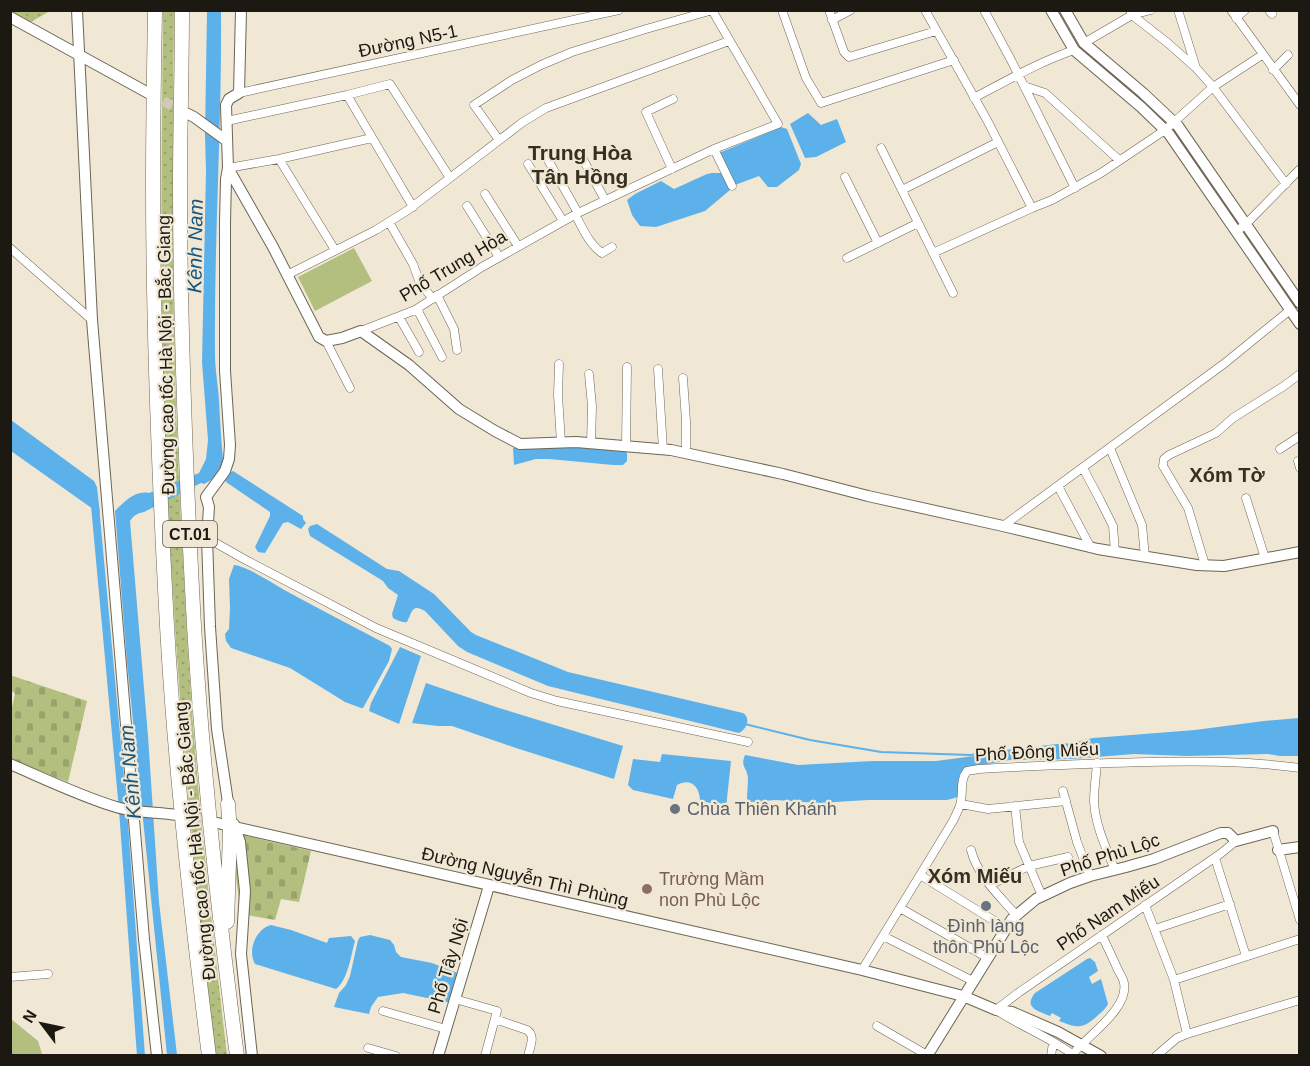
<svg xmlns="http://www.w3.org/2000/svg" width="1310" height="1066" viewBox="0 0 1310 1066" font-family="Helvetica,sans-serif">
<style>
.grass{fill:url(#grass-dots)}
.cemetery{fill:url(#cemetery-stones)}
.park{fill:#b2bf7e}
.water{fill:#5cb1eb}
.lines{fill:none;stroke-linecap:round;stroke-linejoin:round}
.stream{stroke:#5cb1eb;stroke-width:2}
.canal{stroke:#5cb1eb;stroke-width:8}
.secondary-tunnel{stroke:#d1c8b8;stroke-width:10;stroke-dasharray:10 5;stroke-linecap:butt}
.street-casing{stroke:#6d6555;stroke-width:9}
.secondary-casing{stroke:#6d6555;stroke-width:12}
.highway-casing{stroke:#6d6555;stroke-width:15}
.street{stroke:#fff;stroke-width:8}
.secondary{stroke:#fff;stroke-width:10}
.highway{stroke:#fff;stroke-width:14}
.worship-dot{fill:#6b7280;stroke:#f1e7d5;stroke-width:2}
.education-dot{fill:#8d6e63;stroke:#f1e7d5;stroke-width:2}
.labels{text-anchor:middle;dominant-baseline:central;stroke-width:4.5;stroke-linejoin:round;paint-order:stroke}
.shield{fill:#f1e7d5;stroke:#5c574c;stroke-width:1.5}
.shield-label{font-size:16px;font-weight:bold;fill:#1c1912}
.street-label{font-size:18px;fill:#1c1912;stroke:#f1e7d5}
.worship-label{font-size:18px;fill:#5b616d;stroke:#f1e7d5;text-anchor:start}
.education-label{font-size:18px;fill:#785e54;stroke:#f1e7d5;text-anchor:start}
.water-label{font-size:20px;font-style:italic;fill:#17557c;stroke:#f1e7d5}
.neighbourhood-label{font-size:20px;font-weight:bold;fill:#373021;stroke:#f1e7d5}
.quarter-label{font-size:21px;font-weight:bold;fill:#373021;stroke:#f1e7d5}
</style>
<defs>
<pattern id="grass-dots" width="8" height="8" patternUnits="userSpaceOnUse" patternTransform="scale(1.5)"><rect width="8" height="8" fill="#b2bf7e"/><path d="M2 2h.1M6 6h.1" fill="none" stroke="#98a46c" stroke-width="1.8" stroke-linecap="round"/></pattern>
<pattern id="cemetery-stones" width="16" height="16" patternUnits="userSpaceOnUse" patternTransform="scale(1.5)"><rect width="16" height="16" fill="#b2bf7e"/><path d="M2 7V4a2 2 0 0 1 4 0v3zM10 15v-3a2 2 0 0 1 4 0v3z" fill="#98a46c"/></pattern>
</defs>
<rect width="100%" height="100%" fill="#f1e7d5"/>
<path class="grass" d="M10 11H50L29 23 11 12Z
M163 11H174C173 118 172 224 174 331 176 438 182 545 188 652 196 787 211 921 227 1055H215C188 824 168 591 163 358 160 242 162 126 163 11Z"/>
<path class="cemetery" d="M10 675 87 701 68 782 11 760V712L15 694 11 690Z
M230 832 311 851 299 902 281 899 275 920 241 914Z"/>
<path class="park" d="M354 248 372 281 315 311 298 277Z
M10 1018 38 1041 42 1054 40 1055H11Z"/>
<path class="water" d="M207 11H221C222 125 214 239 215 354 215 369 218 384 219 400 220 419 221 439 223 459L221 467 229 473 233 471 303 516V519L306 523 301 529 288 522 283 523 265 553 258 552 255 547 270 516V512L226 482 225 480 215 478 204 484 201 483 144 512C138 513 134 515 130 521L148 736 159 902 177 1055H167L127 662 115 511C124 502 135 490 149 493L199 473 206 459 208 440 202 362 206 170 205 135Z
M808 113 821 125 837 119 846 142 816 157 805 158 790 124Z
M781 127 787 129 801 164 799 170 777 187H768L759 176 735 185 719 153Z
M712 173H722L732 190H730L705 211 656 227 640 226 632 215 627 200 635 194 661 181 674 189 707 174Z
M11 420 94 481 97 487 100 514 11 451Z
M513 448H623L627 453V461L623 465H613L549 459H536L514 465Z
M317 524 387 569 399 571 434 594 471 632 476 635 568 672 743 713C751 718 747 729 739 733L548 686 467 652 458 646 425 611C412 603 412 612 407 622 402 623 397 620 393 618L392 614 398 595 388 588 383 581 310 536 308 529 310 526Z
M234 565C247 566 275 585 288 592 321 610 356 628 390 646L392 649 389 661 363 708H361L345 702 290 668 231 648 226 641 225 634 229 629 230 607 229 579Z
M400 647 421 656 399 724 369 711 371 703Z
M426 683 499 708 623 746 614 779 516 748 452 726H438L412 723Z
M1299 718V756H1280L1268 754 1187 756 1134 754 1071 759 1010 760 977 766H972L968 769 958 797 947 800H868L819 803 776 800 751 802 747 799C747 792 748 785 748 778 747 767 740 767 745 755L798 765 873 761H936L1066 744 1093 738 1195 730 1264 721Z
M662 754 731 761 726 808 700 800C699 785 690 778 677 785L673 799 633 790 628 785 633 759 660 762Z
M271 925 291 930 327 943 329 938 351 936 355 941C351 955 348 980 336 989L255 964C247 950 256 929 271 925Z
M370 935 390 940 394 945 396 952 401 957 432 963 460 974 451 1003 403 993 378 997 371 1007 369 1014 334 1007 339 993 346 985 350 976 358 940 360 937Z
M1090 958 1095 962 1098 971 1089 977 1092 984 1101 979 1108 1004C1105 1010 1100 1013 1095 1018 1081 1030 1075 1027 1059 1021L1061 1018 1052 1013 1050 1016C1038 1011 1023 1008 1035 993L1087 959Z"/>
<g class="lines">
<path class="stream" d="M745 724 810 740 881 752 970 755 1066 744"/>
<path class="canal" d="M93 501 95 506 123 810 141 1056"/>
<path class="secondary-tunnel" d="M150 94 186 113
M177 815 213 822"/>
<g class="street-casing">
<path id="street" d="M782 10 806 78 821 103 954 60
M829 10 844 52 849 57 936 31
M925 10 987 120 1032 208
M984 10 1011 60 1075 188
M1130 10 1132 15 1169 44 1197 69 1213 87 1286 184
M1178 10 1196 68
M1231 10 1300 105
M1269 10 1272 14
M1236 18 1245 10
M832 20 851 10
M1084 43 1132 15 1151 10
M1273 70 1288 55
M1024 86 1045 93 1119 160
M239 93 619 10
M347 95 413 207
M974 98C1006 81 1039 62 1074 50
M227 121 347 95 390 84 450 178
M499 140 474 105 512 80 541 65 572 52 646 29 713 10
M881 148 953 293
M714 149 732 186
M579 152 605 200
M544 153 578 213
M279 159 335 250
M528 164 563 221
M228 168 279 159 372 138
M672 169 646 112 673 99
M845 177 878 243
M902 190 998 142
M485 194 518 246
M467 206 499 257
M575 214C583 229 589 244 602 253L612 247
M389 222 413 264 420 283 433 299
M1237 231 1246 224 1300 169
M10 248 92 320
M933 253 1032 208 1052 200 1101 173 1165 130 1213 87 1262 55
M847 258 918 223
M287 275 376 230 408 210 523 122 546 108 729 41
M437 295 454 329 457 350
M417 309 442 357
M399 317 419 352
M361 331 415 310 482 267 578 213 714 149 778 124 712 10
M326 341 350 388
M559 364 558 395 561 443
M658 369 663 450
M589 374 592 406 591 444
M683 378 686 421V453
M626 446 627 367
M1110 448 1142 525 1145 557
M1280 449 1300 436
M1298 461 1300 468
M1083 468 1100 500 1113 526 1115 552
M1058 486 1091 548
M1246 498 1265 558
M1003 526 1225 363 1290 310
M207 538 244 559 376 628 531 693 557 701 748 742
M1205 565 1188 508 1163 466 1164 459 1169 455 1216 433 1233 418 1284 386 1300 374
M1097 763C1096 776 1094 789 1094 801 1095 825 1106 848 1115 870
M1063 791 1077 842 1090 876
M961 804 988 809 1066 801
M1015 806 1019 842 1042 896
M1273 831 1300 920
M971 850C978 877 999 895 1016 915
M1215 858 1246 956
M920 875 1006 928
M990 885 1029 866 1068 857
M1145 905 1174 980 1187 1034
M900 908 988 958
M1155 929 1230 904
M883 936 973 981
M862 970 953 821C956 814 960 808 961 801 963 790 960 780 967 771L979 769C1036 766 1092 763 1149 762 1199 761 1249 761 1300 768
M10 977 48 974
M1174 980 1300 939
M455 999 497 1011 485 1056
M383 1011 446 1029
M495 1019 527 1030C536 1036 530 1046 528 1056
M877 1026 927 1055
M368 1048 396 1056
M1073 1054C1088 1035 1129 1009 1124 983 1123 978 1120 974 1118 970 1113 958 1107 947 1102 935
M1051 1056 1053 1043
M1075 1056C1051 1038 1022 1027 996 1010L1018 993 1220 854 1236 841
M1156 1056 1177 1038 1187 1034 1300 1000"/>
</g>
<g class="secondary-casing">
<path id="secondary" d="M77 10 92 320 144 939 157 1056
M241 10 239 93 229 99 226 105 228 168 273 247 319 337 326 341 342 338 361 331 409 365 459 409 495 431 520 444 576 442 671 450 783 474 868 496 1003 526 1098 549 1197 565 1224 566 1300 552
M1051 10 1074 50 1141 107 1169 134 1300 324
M1065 10 1084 43 1143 93 1178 126 1300 303
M10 17 150 94
M186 113 194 117 227 141
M228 168 226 179 225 222V371L230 445 229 459 225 471 206 497 209 507 207 538 210 627 217 729 229 809
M10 764C45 779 80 796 116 807 135 813 157 812 177 815
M213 822 862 970 963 996 996 1010 1012 1012 1058 1032 1101 1056
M234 824 240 842 245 891 241 954 252 1056
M1278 850 1300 847
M438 1056 489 886
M927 1056 1012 919 1036 899 1070 883 1090 876 1126 867 1154 859 1221 833H1228L1236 841 1273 831"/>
</g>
<g class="highway-casing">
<path id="highway" d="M155 10C154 68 153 126 153 184 153 331 159 479 167 626 175 770 191 913 209 1056
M182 10C182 68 180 126 180 184 180 331 186 479 194 626 203 770 218 913 237 1056
M227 922 230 832 228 804"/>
</g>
<use href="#street" class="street"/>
<use href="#secondary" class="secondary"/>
<use href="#highway" class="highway"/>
</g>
<g class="worship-dot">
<circle cx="675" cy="809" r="6"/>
<circle cx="986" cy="906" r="6"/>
</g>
<circle class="education-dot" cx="647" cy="889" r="6"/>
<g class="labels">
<rect class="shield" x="163" y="521" width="54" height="26" rx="4.5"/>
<g class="shield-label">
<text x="190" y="534">CT.01</text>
</g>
<g class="street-label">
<text transform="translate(408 41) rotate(-12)">Đường N5-1</text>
<text transform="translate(453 266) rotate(-31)">Phố Trung Hòa</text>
<text transform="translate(166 355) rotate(-91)">Đường cao tốc Hà Nội - Bắc Giang</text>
<text transform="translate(1037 752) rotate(-3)">Phố Đông Miếu</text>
<text transform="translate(195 841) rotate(-96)">Đường cao tốc Hà Nội - Bắc Giang</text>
<text transform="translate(1110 855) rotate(-18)">Phố Phù Lộc</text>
<text transform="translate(525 877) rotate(13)">Đường Nguyễn Thì Phùng</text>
<text transform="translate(1108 913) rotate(-34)">Phố Nam Miếu</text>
<text transform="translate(448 966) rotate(-73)">Phố Tây Nội</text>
</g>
<g class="worship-label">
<text x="687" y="809">Chùa Thiên Khánh</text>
<text x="986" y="926" text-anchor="middle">Đình làng<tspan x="986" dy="21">thôn Phù Lộc</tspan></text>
</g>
<g class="education-label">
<text x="659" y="879">Trường Mầm<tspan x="659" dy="21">non Phù Lộc</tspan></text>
</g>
<g class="water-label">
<text transform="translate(195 246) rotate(-89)">Kênh Nam</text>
<text transform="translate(130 772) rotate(-95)">Kênh Nam</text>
</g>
<g class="neighbourhood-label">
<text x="1227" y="475">Xóm Tờ</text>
<text x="975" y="876">Xóm Miếu</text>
</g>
<g class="quarter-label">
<text x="580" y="152">Trung Hòa<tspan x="580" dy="24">Tân Hồng</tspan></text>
</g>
</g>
<rect width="1310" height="1066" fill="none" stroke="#1c1912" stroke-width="24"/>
<g transform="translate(42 1024) rotate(302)" stroke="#f1e7d5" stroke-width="4.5" paint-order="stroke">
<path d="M0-4.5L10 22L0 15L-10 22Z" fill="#1c1912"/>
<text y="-9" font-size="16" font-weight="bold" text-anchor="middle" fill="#1c1912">N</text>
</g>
</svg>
